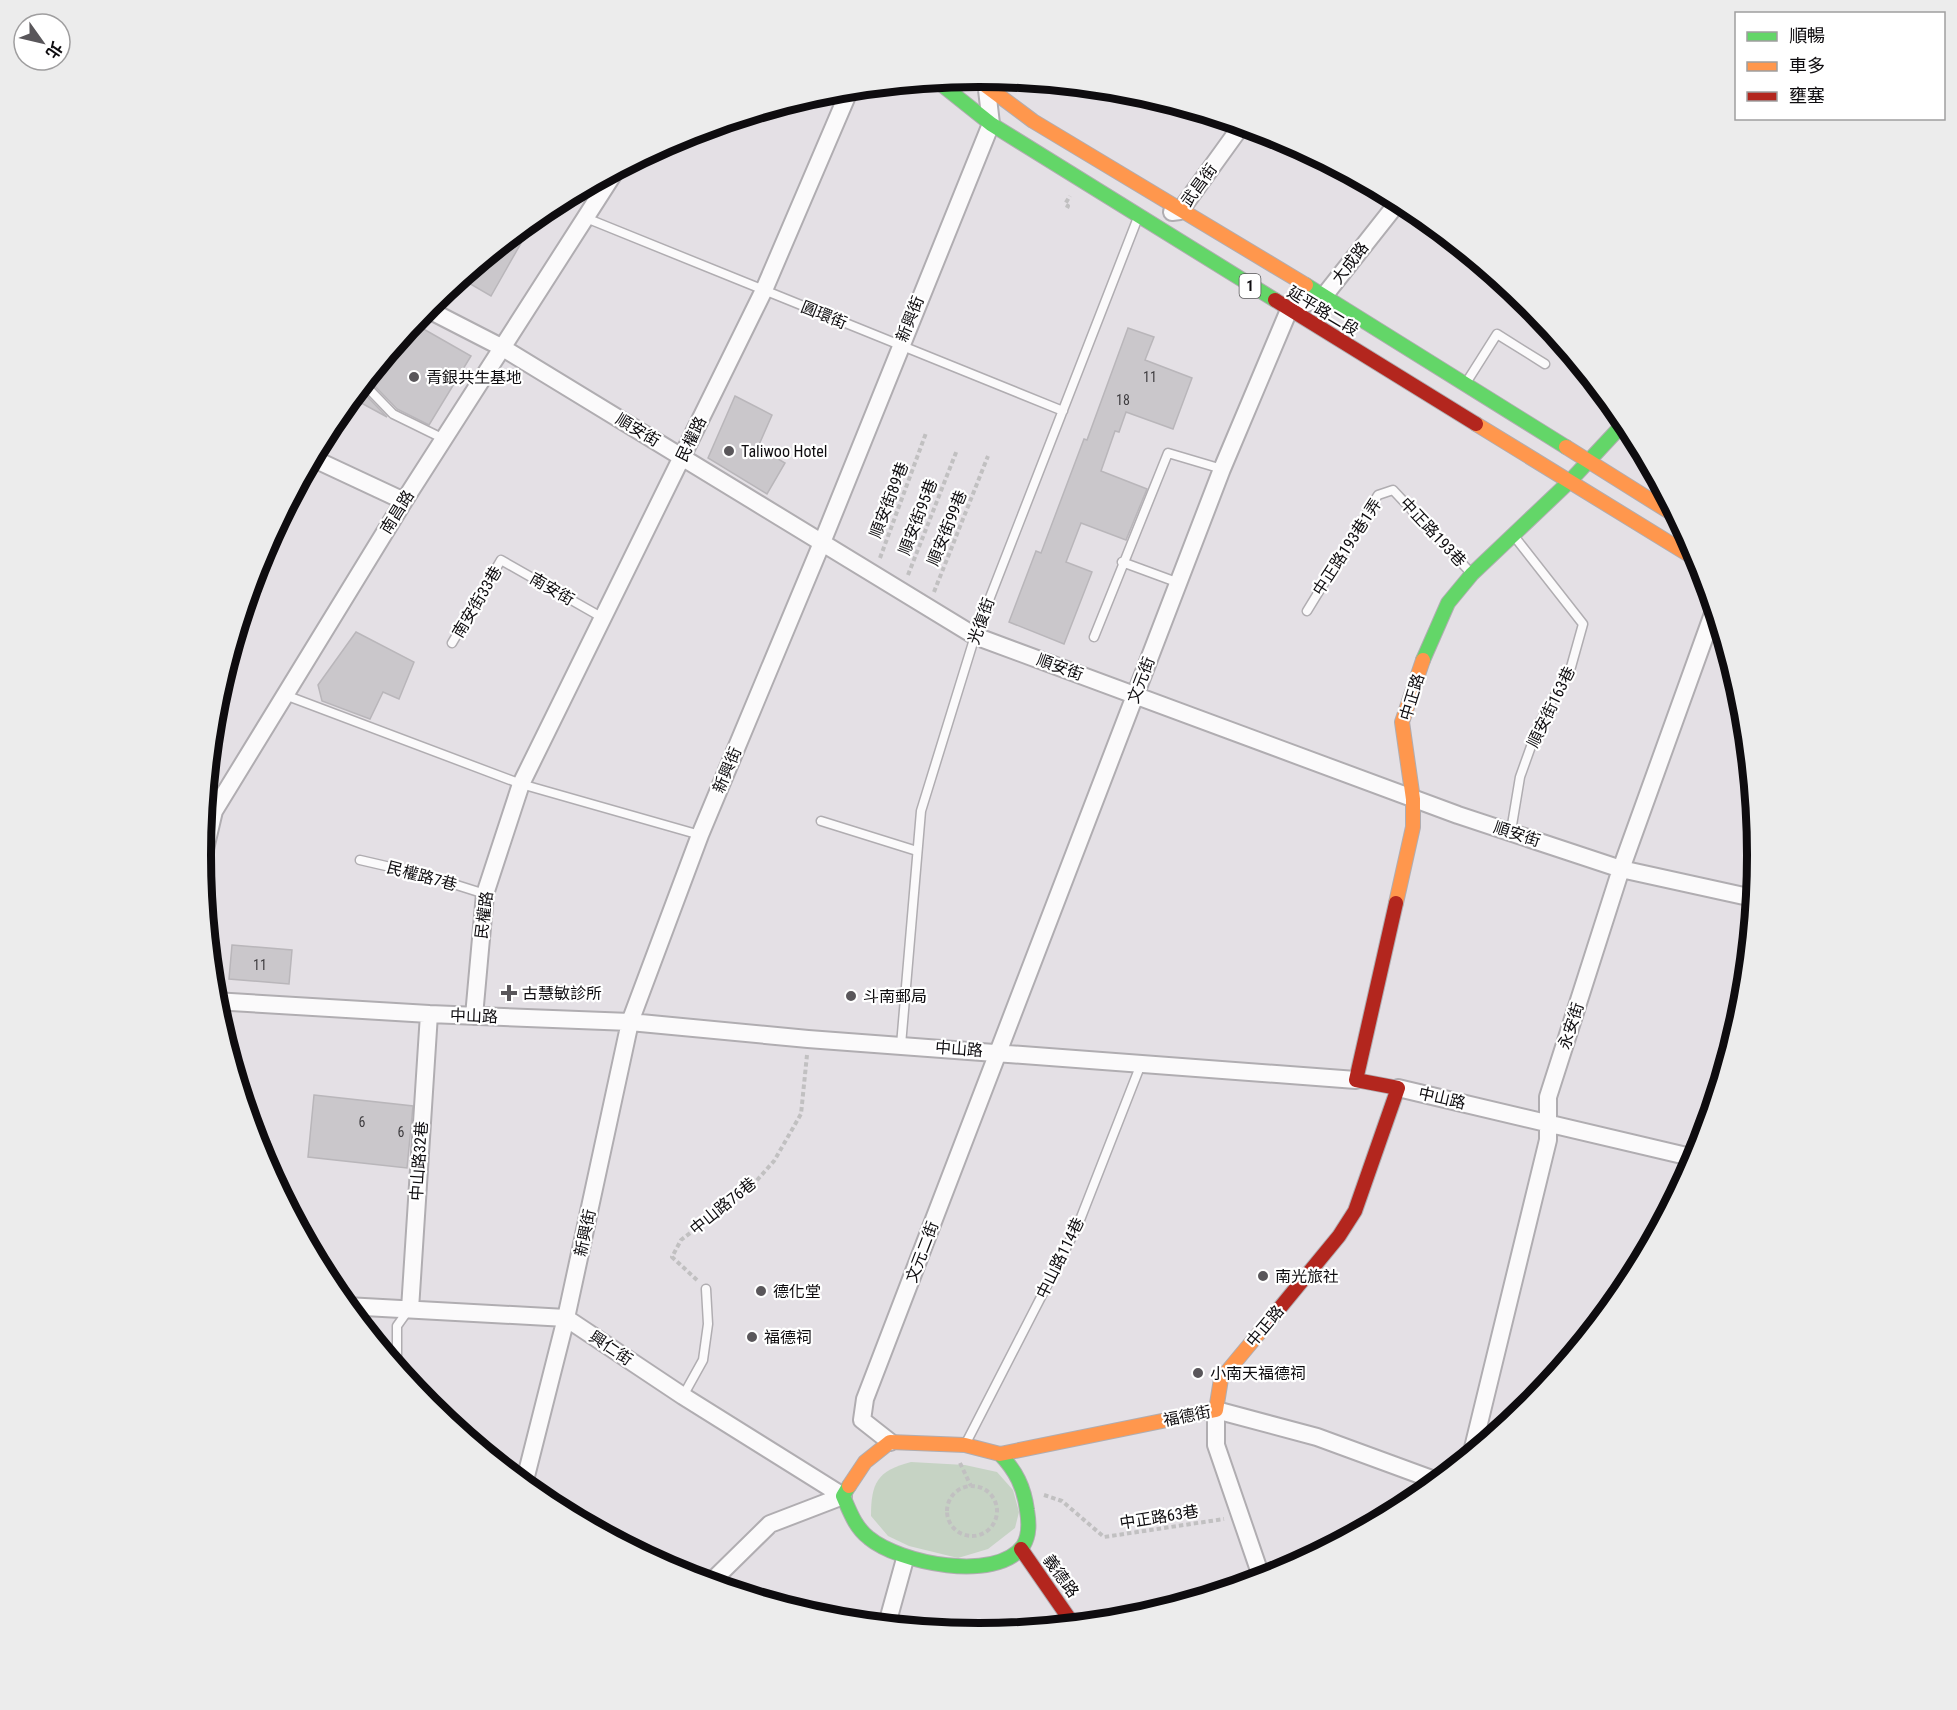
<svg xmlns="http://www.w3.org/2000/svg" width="1957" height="1710" viewBox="0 0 1957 1710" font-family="'Roboto Condensed','Noto Sans TC',sans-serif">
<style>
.green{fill:#c6d3c4}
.building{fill:#cac7cb;stroke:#b9b6ba;stroke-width:1.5}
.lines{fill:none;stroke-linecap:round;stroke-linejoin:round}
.lane-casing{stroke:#b0adb1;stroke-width:11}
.street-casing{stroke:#b0adb1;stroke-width:20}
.fast-casing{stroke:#b0adb1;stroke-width:16}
.slow-casing{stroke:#b0adb1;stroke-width:16}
.jam-casing{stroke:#b0adb1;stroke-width:16}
.path{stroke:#c1c0c1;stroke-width:4;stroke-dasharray:4.5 3;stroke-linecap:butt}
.lane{stroke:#fbfafb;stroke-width:8}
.street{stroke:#fbfafb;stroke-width:16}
.fast{stroke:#63d668;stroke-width:14}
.slow{stroke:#ff974d;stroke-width:14}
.jam{stroke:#b3261e;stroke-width:14}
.poi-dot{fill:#59565a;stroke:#fff;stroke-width:2}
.labels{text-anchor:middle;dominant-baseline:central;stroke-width:4.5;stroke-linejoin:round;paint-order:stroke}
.number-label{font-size:14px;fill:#3f3d40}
.shield{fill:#fff;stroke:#565557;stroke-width:1.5}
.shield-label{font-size:15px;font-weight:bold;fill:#0e0c0f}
.street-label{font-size:16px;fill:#0e0c0f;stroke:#fff}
.poi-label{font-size:16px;fill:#0e0c0f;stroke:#fff;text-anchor:start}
.rim{fill:none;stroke:#0e0c0f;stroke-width:8}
</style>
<rect width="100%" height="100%" fill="#e4e0e5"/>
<path class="green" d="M911 1462 965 1465 997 1472 1013 1490 1019 1512 1015 1528 988 1549 958 1558 909 1546 888 1536 871 1516C871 1483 877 1471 911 1462Z"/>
<path class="building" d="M537 215 491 296 460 278 500 245Z
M413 323 471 356 429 425 397 409 367 378Z
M1128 328 1154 337 1145 360 1192 378 1173 429 1126 412 1119 432 1115 431 1101 471 1147 489 1126 540 1081 523 1066 562 1092 572 1064 644 1009 622 1036 551 1041 553 1084 439 1087 440Z
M359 388 387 417 352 398Z
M735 396 772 415 758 447 785 463 767 494 708 458Z
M356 632 414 662 399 699 383 692 370 719 322 701 318 685Z
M232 945 292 950 289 984 229 979Z
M314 1095 413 1106 407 1168 308 1157Z"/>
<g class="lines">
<g class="lane-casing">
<path id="lane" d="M586 218 1063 411
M363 383 393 414 444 439
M1466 383 1497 334 1545 364
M1122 562 1179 583
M1307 611 1378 495 1393 490 1472 574
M1094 637 1168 453 1222 469
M452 643 501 560 603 618
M285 695 521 784 700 835
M821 821 917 851
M1511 831 1520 777 1539 724 1571 667 1583 624 1514 536
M360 860 425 875 485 894
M901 1045 921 811 975 636 1137 220
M397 1368V1326L409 1309
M683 1396 703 1360 708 1324 706 1289
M965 1445 1078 1225 1141 1064"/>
</g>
<g class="street-casing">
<path id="street" d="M1172 212 1180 211 1242 125
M425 308 503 348 975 636 1458 815 1621 869 1753 898
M312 458 404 501
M207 785 214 811
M201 866 214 811 404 501 616 170
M214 1001 429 1014 630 1022 808 1039 1356 1080
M474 1016 485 894 521 784 764 290 850 89
M1398 1088 1695 1158
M346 1306 566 1318 683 1396 843 1496
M410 1309 429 1014
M890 1442 862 1420 865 1399 1222 469 1289 310 1324 296 1399 201
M1472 1452 1548 1140V1097L1621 869 1714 611
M524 1484 566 1318 630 1022 700 835 821 545 991 124 986 81
M1262 1579 1216 1445V1410L1317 1437 1437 1481
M710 1583 770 1524 843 1496
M887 1624 905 1559"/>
</g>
<g class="fast-casing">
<path id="fast" d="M937 81 991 124 1275 300
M1306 285 1566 447
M1423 660 1448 603 1472 574 1570 481 1625 422
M849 1486 843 1496C850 1512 855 1527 869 1538 899 1563 996 1583 1023 1546 1030 1535 1029 1522 1027 1510 1024 1487 1016 1471 1000 1454"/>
</g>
<g class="slow-casing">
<path id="slow" d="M974 77 1033 121 1306 285
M1476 424 1699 561
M1566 447 1676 516
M1396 903 1413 827V799L1402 722 1423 660
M849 1486 865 1462 890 1442 965 1445 1000 1454 1216 1410 1221 1379 1265 1326"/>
</g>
<g class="jam-casing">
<path id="jam" d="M1275 300 1476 424
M1265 1326 1339 1236 1355 1211 1398 1088 1356 1080 1396 903
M1021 1549 1073 1624"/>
</g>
<path class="path" d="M1067 208 1068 206 1065 204 1070 196
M880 558 926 433
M908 575 957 450
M934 592 988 456
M697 1280 672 1257 681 1240 751 1187 774 1161 801 1114 807 1055
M960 1463 971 1486
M947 1511a25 25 0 1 1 50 0a25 25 0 1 1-50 0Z
M1044 1495 1062 1501 1104 1537 1224 1519"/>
<use href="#lane" class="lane"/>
<use href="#street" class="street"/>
<use href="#fast" class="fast"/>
<use href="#slow" class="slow"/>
<use href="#jam" class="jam"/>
</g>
<g class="poi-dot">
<circle cx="414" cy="377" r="6"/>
<circle cx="729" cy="451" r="6"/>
<path d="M506 984h6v6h6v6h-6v6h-6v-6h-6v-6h6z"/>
<circle cx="851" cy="996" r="6"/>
<circle cx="1263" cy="1276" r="6"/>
<circle cx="761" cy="1291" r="6"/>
<circle cx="752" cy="1337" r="6"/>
<circle cx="1198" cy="1373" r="6"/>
</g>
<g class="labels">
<g class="number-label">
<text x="1150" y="377">11</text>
<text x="1123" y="400">18</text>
<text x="260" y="965">11</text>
<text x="362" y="1122">6</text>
<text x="401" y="1132">6</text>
</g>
<rect class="shield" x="1239.5" y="274" width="21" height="24" rx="4.5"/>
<g class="shield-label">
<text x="1250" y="286">1</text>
</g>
<g class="street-label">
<text transform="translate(1199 185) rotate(-54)">武昌街</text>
<text transform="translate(1350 263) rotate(-52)">大成路</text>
<text transform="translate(1323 311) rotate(31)">延平路二段</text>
<text transform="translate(824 315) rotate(22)">圓環街</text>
<text transform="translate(910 319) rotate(-68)">新興街</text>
<text transform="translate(638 430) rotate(31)">順安街</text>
<text transform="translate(691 439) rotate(-64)">民權路</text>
<text transform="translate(889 500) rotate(-69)">順安街89巷</text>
<text transform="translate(397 512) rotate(-58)">南昌路</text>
<text transform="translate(918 517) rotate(-69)">順安街95巷</text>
<text transform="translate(947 528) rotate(-68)">順安街99巷</text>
<text transform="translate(1433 532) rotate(47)">中正路193巷</text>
<text transform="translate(1347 547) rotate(-57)">中正路193巷1弄</text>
<text transform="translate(552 589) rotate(30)">南安街</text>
<text transform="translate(477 602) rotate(-59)">南安街33巷</text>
<text transform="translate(981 621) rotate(-70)">光復街</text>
<text transform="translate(1060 667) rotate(20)">順安街</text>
<text transform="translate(1141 680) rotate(-69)">文元街</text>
<text transform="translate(1412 697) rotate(-73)">中正路</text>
<text transform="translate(1551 707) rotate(-64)">順安街163巷</text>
<text transform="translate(727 770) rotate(-67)">新興街</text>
<text transform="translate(1517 834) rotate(18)">順安街</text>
<text transform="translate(422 876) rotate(15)">民權路7巷</text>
<text transform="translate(484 915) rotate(-83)">民權路</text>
<text transform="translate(474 1016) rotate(2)">中山路</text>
<text transform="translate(1571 1026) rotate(-72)">永安街</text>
<text transform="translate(959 1049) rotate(4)">中山路</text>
<text transform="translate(1442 1098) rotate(13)">中山路</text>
<text transform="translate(419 1161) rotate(-86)">中山路32巷</text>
<text transform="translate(723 1206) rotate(-39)">中山路76巷</text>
<text transform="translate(585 1233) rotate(-78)">新興街</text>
<text transform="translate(922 1252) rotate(-69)">文元二街</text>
<text transform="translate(1060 1258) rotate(-64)">中山路114巷</text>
<text transform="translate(1265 1326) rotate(-50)">中正路</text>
<text transform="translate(611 1348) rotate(34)">興仁街</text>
<text transform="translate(1187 1416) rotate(-11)">福德街</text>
<text transform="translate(1159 1517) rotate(-9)">中正路63巷</text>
<text transform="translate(1061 1576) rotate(54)">義德路</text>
</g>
<g class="poi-label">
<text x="426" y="377">青銀共生基地</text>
<text x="741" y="451">Taliwoo Hotel</text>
<text x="522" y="993">古慧敏診所</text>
<text x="863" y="996">斗南郵局</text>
<text x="1275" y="1276">南光旅社</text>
<text x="773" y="1291">德化堂</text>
<text x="764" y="1337">福德祠</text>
<text x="1210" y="1373">小南天福德祠</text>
</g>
</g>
<path d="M0 0H1957V1710H0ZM211 855a768 768 0 1 1 1536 0a768 768 0 1 1-1536 0Z" fill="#ececec" fill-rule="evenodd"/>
<path class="rim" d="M211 855a768 768 0 1 1 1536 0a768 768 0 1 1-1536 0Z"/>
<rect x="1735" y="12" width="210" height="108" fill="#ffffff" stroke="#9f9e9f" stroke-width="1.5"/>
<rect x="1747" y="32" width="30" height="9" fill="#63d668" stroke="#9f9e9f" stroke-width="1.5"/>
<text x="1789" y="42" font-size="18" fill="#0e0c0f">順暢</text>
<rect x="1747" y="62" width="30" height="9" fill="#ff974d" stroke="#9f9e9f" stroke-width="1.5"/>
<text x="1789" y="72" font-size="18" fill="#0e0c0f">車多</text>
<rect x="1747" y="92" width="30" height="9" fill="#b3261e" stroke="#9f9e9f" stroke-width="1.5"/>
<text x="1789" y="102" font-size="18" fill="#0e0c0f">壅塞</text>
<g transform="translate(42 42) rotate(124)"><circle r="28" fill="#ffffff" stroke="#9f9e9f" stroke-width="1.5"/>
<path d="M0-4.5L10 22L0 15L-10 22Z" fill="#59565a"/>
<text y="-9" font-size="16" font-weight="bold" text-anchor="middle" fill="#0e0c0f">北</text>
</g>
</svg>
